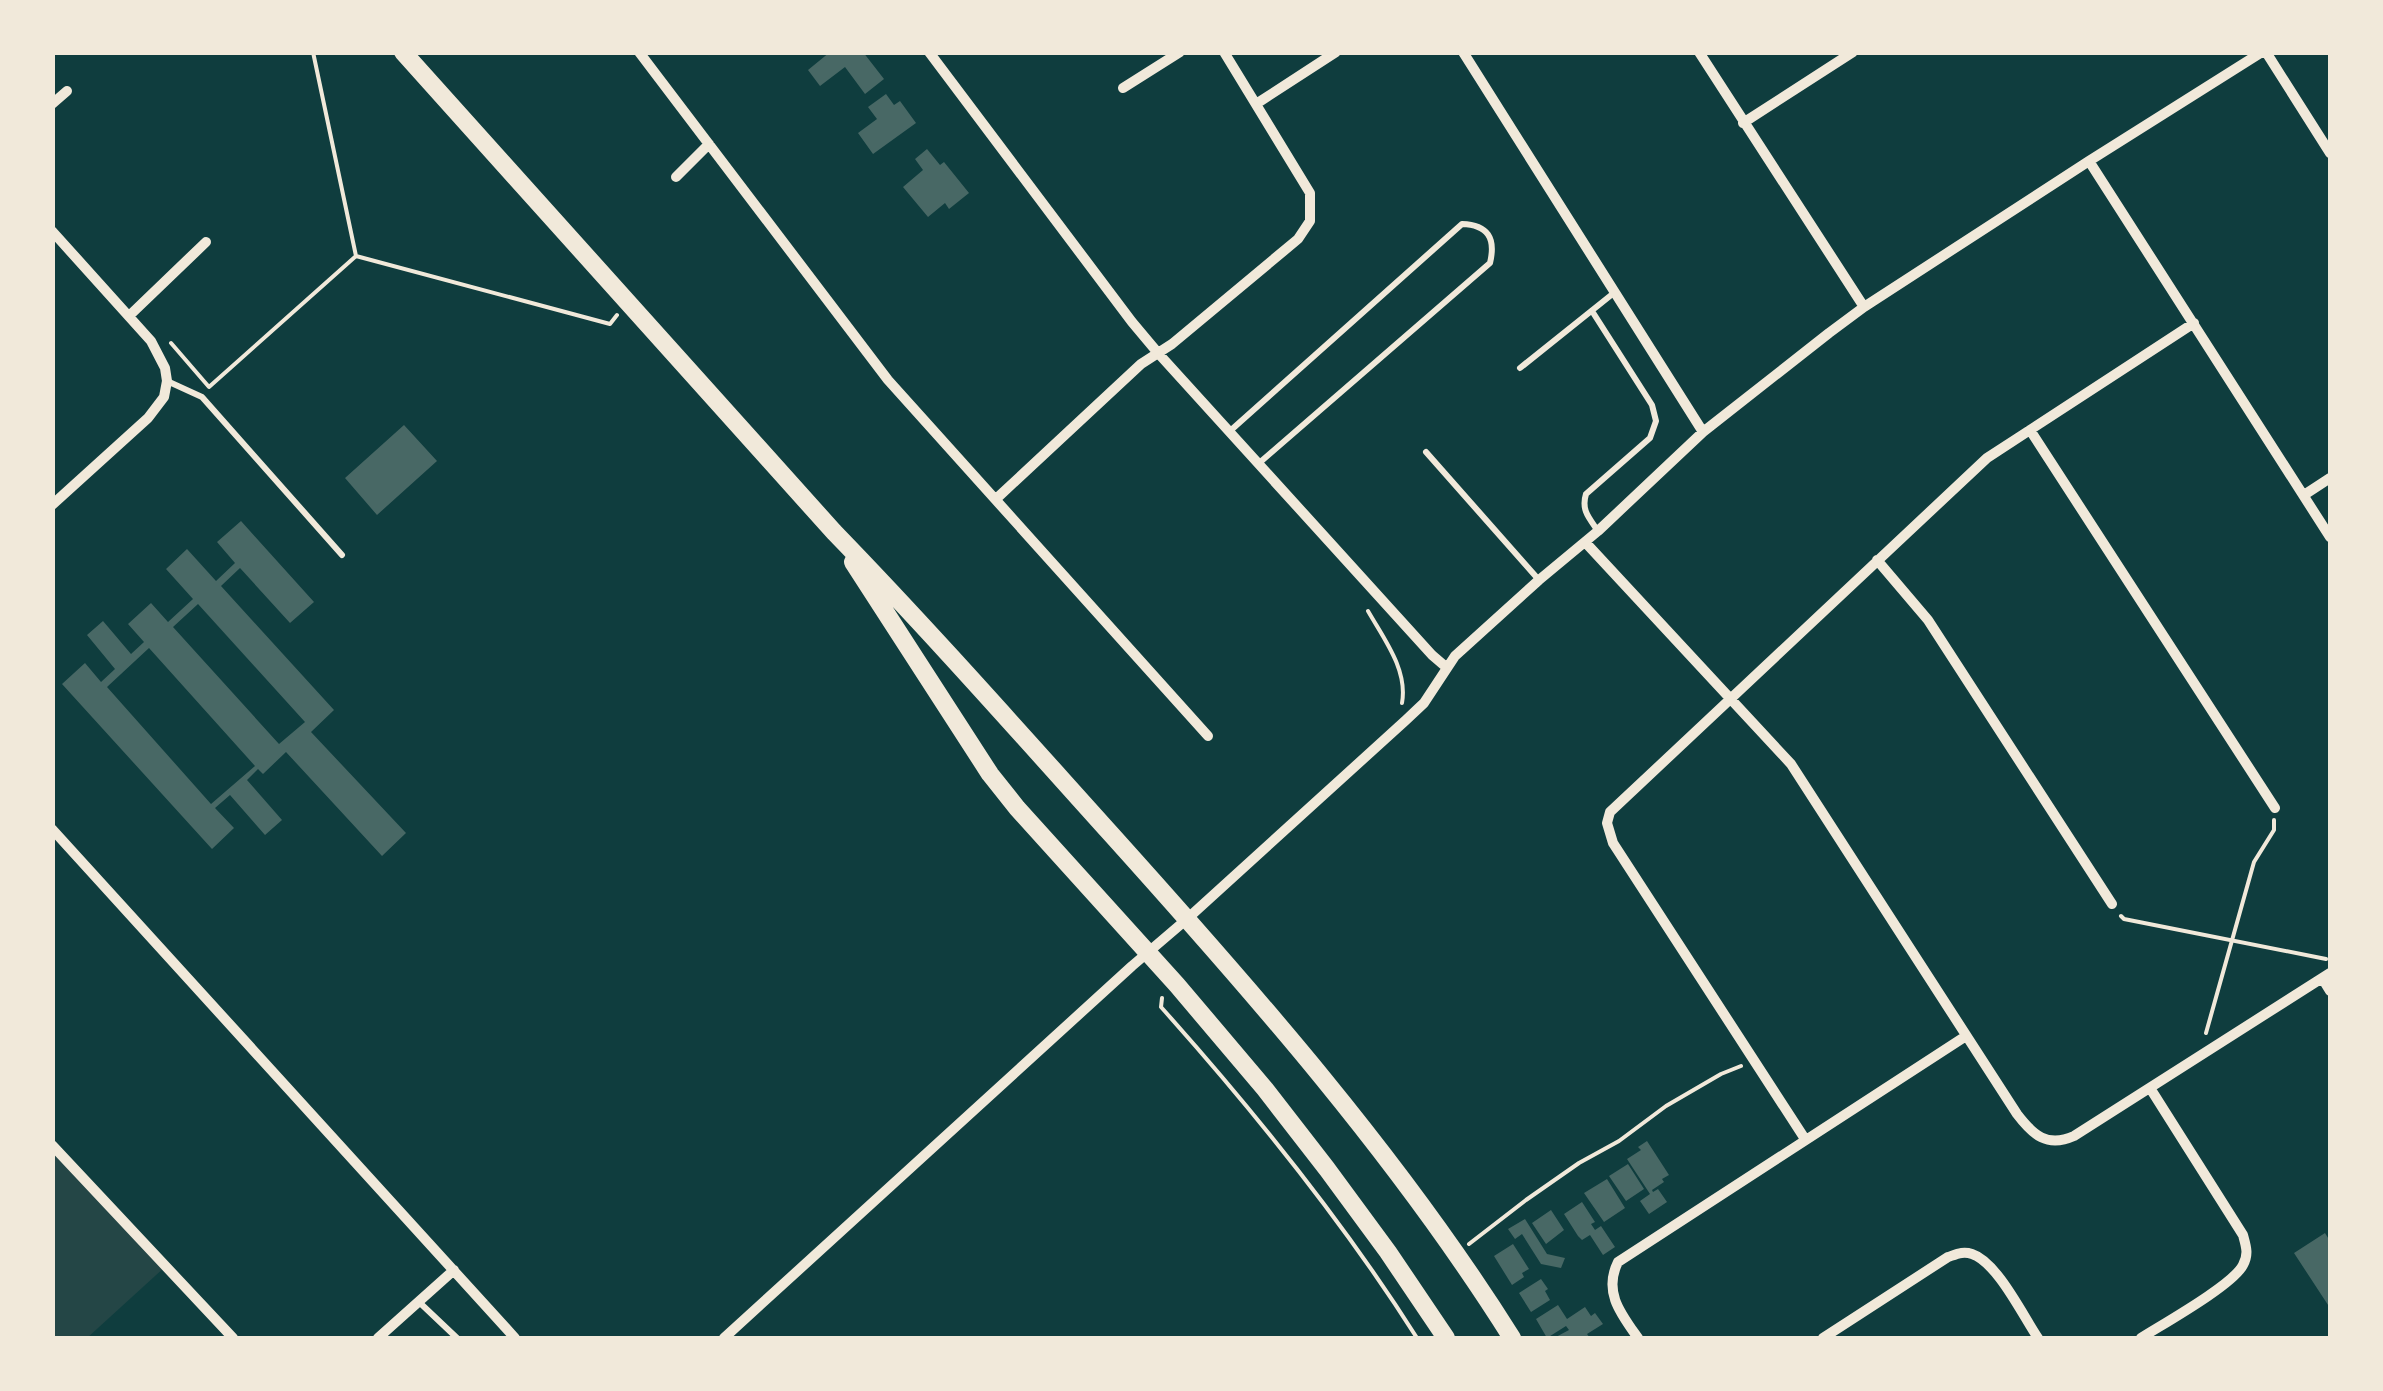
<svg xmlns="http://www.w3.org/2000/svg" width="2383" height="1391" viewBox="0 0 2383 1391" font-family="'Fira Sans',sans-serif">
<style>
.green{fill:#244646}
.building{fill:#486865;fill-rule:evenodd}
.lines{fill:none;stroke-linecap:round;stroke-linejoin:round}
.path{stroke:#f1e9da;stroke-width:4}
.service{stroke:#f1e9da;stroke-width:6}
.minor{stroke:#f1e9da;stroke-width:10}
.secondary{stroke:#f1e9da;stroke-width:18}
</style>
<rect width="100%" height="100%" fill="#0f3d3e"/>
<path class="green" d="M52 1145 166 1266 87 1338H53Z"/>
<path class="building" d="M830 52H863L884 79 865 94 845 67 820 86 808 70Z
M886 94 894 105 900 101 916 123 873 154 858 133 877 119 868 107Z
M927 149 940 165 944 162 969 193 949 209 945 203 928 217 903 187 923 170 915 159Z
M404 425 437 461 377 515 345 478Z
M241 521 314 602 290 623 240 568 221 586 334 710 311 732 406 833 382 856 286 752 263 774 258 769 247 780 282 820 265 835 230 795 215 808 234 828 212 849 62 684 85 663 101 682 115 669 87 635 103 621 131 654 144 642 128 624 151 603 168 622 193 599 166 569 187 549 216 581 235 563 217 542ZM198 604 305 722 279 744 173 627ZM149 648 255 766 211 804 107 687Z
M1647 1141 1669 1175 1662 1179 1664 1182 1652 1190 1653 1192 1658 1189 1667 1202 1649 1214 1640 1201 1650 1194 1627 1159 1641 1150 1638 1147Z
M1628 1164 1644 1189 1626 1201 1609 1176Z
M1607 1179 1625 1208 1604 1222 1584 1193Z
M1582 1202 1595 1222 1591 1224 1595 1230 1601 1226 1615 1247 1603 1255 1590 1235 1582 1240 1578 1236 1564 1214Z
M1551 1210 1564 1230 1546 1244 1532 1223Z
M1525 1219 1547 1254 1565 1258 1561 1268 1541 1264 1522 1234 1515 1239 1508 1229Z
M2325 1233 2330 1241V1308L2294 1253Z
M1513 1244 1529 1269 1522 1273 1524 1277 1512 1285 1494 1256Z
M1541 1279 1548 1289 1545 1291 1550 1300 1531 1312 1519 1293Z
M1558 1305 1567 1319 1585 1307 1591 1316 1595 1313 1603 1324 1587 1334 1590 1338H1554L1569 1330 1566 1326 1547 1338 1536 1319Z"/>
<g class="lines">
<path class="path" d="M313 52 356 256
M356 256 610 324 617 315
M171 343 209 387 356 256
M1368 611C1384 639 1408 670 1402 703
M2121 916 2124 919 2326 959
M1162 998 1161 1007C1254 1111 1343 1221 1417 1338
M2206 1033 2254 862 2274 830V820
M1469 1244 1526 1200 1579 1163 1619 1141 1666 1106 1721 1074 1741 1066"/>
<path class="service" d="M1592 311 1652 405 1656 421 1650 438 1586 494C1581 510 1589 518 1598 531
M1520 368 1615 292
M167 381 202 397 342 555
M1230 431 1462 224C1488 225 1496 238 1490 263L1258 464
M1426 452 1539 580
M419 1302 457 1338"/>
<path class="minor" d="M639 52 888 380 1208 736
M929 52 1132 322 1158 353 1432 655 1446 667
M1463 52 1703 432
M1699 52 1864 307
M2266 52 2330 153
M1123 88 1180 52
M52 104 67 91
M1256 104 1336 52
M1743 123 1853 52
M2089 161 2330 537
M676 177 709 144
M52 231 151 341 165 368 167 381 164 397 148 418 52 505
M129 316 206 242
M2030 430 2275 808
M2304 495 2330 478
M996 499 1141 364 1172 344 1298 239 1310 221V193L1224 52
M1585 542 1791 764 2017 1114C2033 1135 2047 1148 2074 1136L2330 973
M1877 560 1928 620 2112 904
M52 829 515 1338
M2322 978 2330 991
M1805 1139 1613 843 1607 823 1610 812 1987 458 2194 323
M52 1145 233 1338
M378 1338 454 1270
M724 1338 1132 966 1187 919 1406 720 1424 703 1455 656 1539 580 1598 531 1703 432 1829 333 1864 307 2089 161 2262 52
M1638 1338C1621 1314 1603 1292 1618 1262L1966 1036
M1823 1338 1948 1257C1957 1254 1963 1251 1972 1254 1997 1262 2023 1316 2038 1338
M2141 1338C2163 1324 2233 1285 2243 1265 2249 1254 2246 1246 2243 1235L2150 1088"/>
<path class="secondary" d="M403 52 834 532C929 630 1020 733 1111 834 1254 993 1399 1158 1512 1338
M853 562 990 774 1017 808 1177 985 1265 1089 1327 1169 1388 1252 1446 1338"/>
</g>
<rect width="2383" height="1391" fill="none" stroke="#f1e9da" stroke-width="110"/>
</svg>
